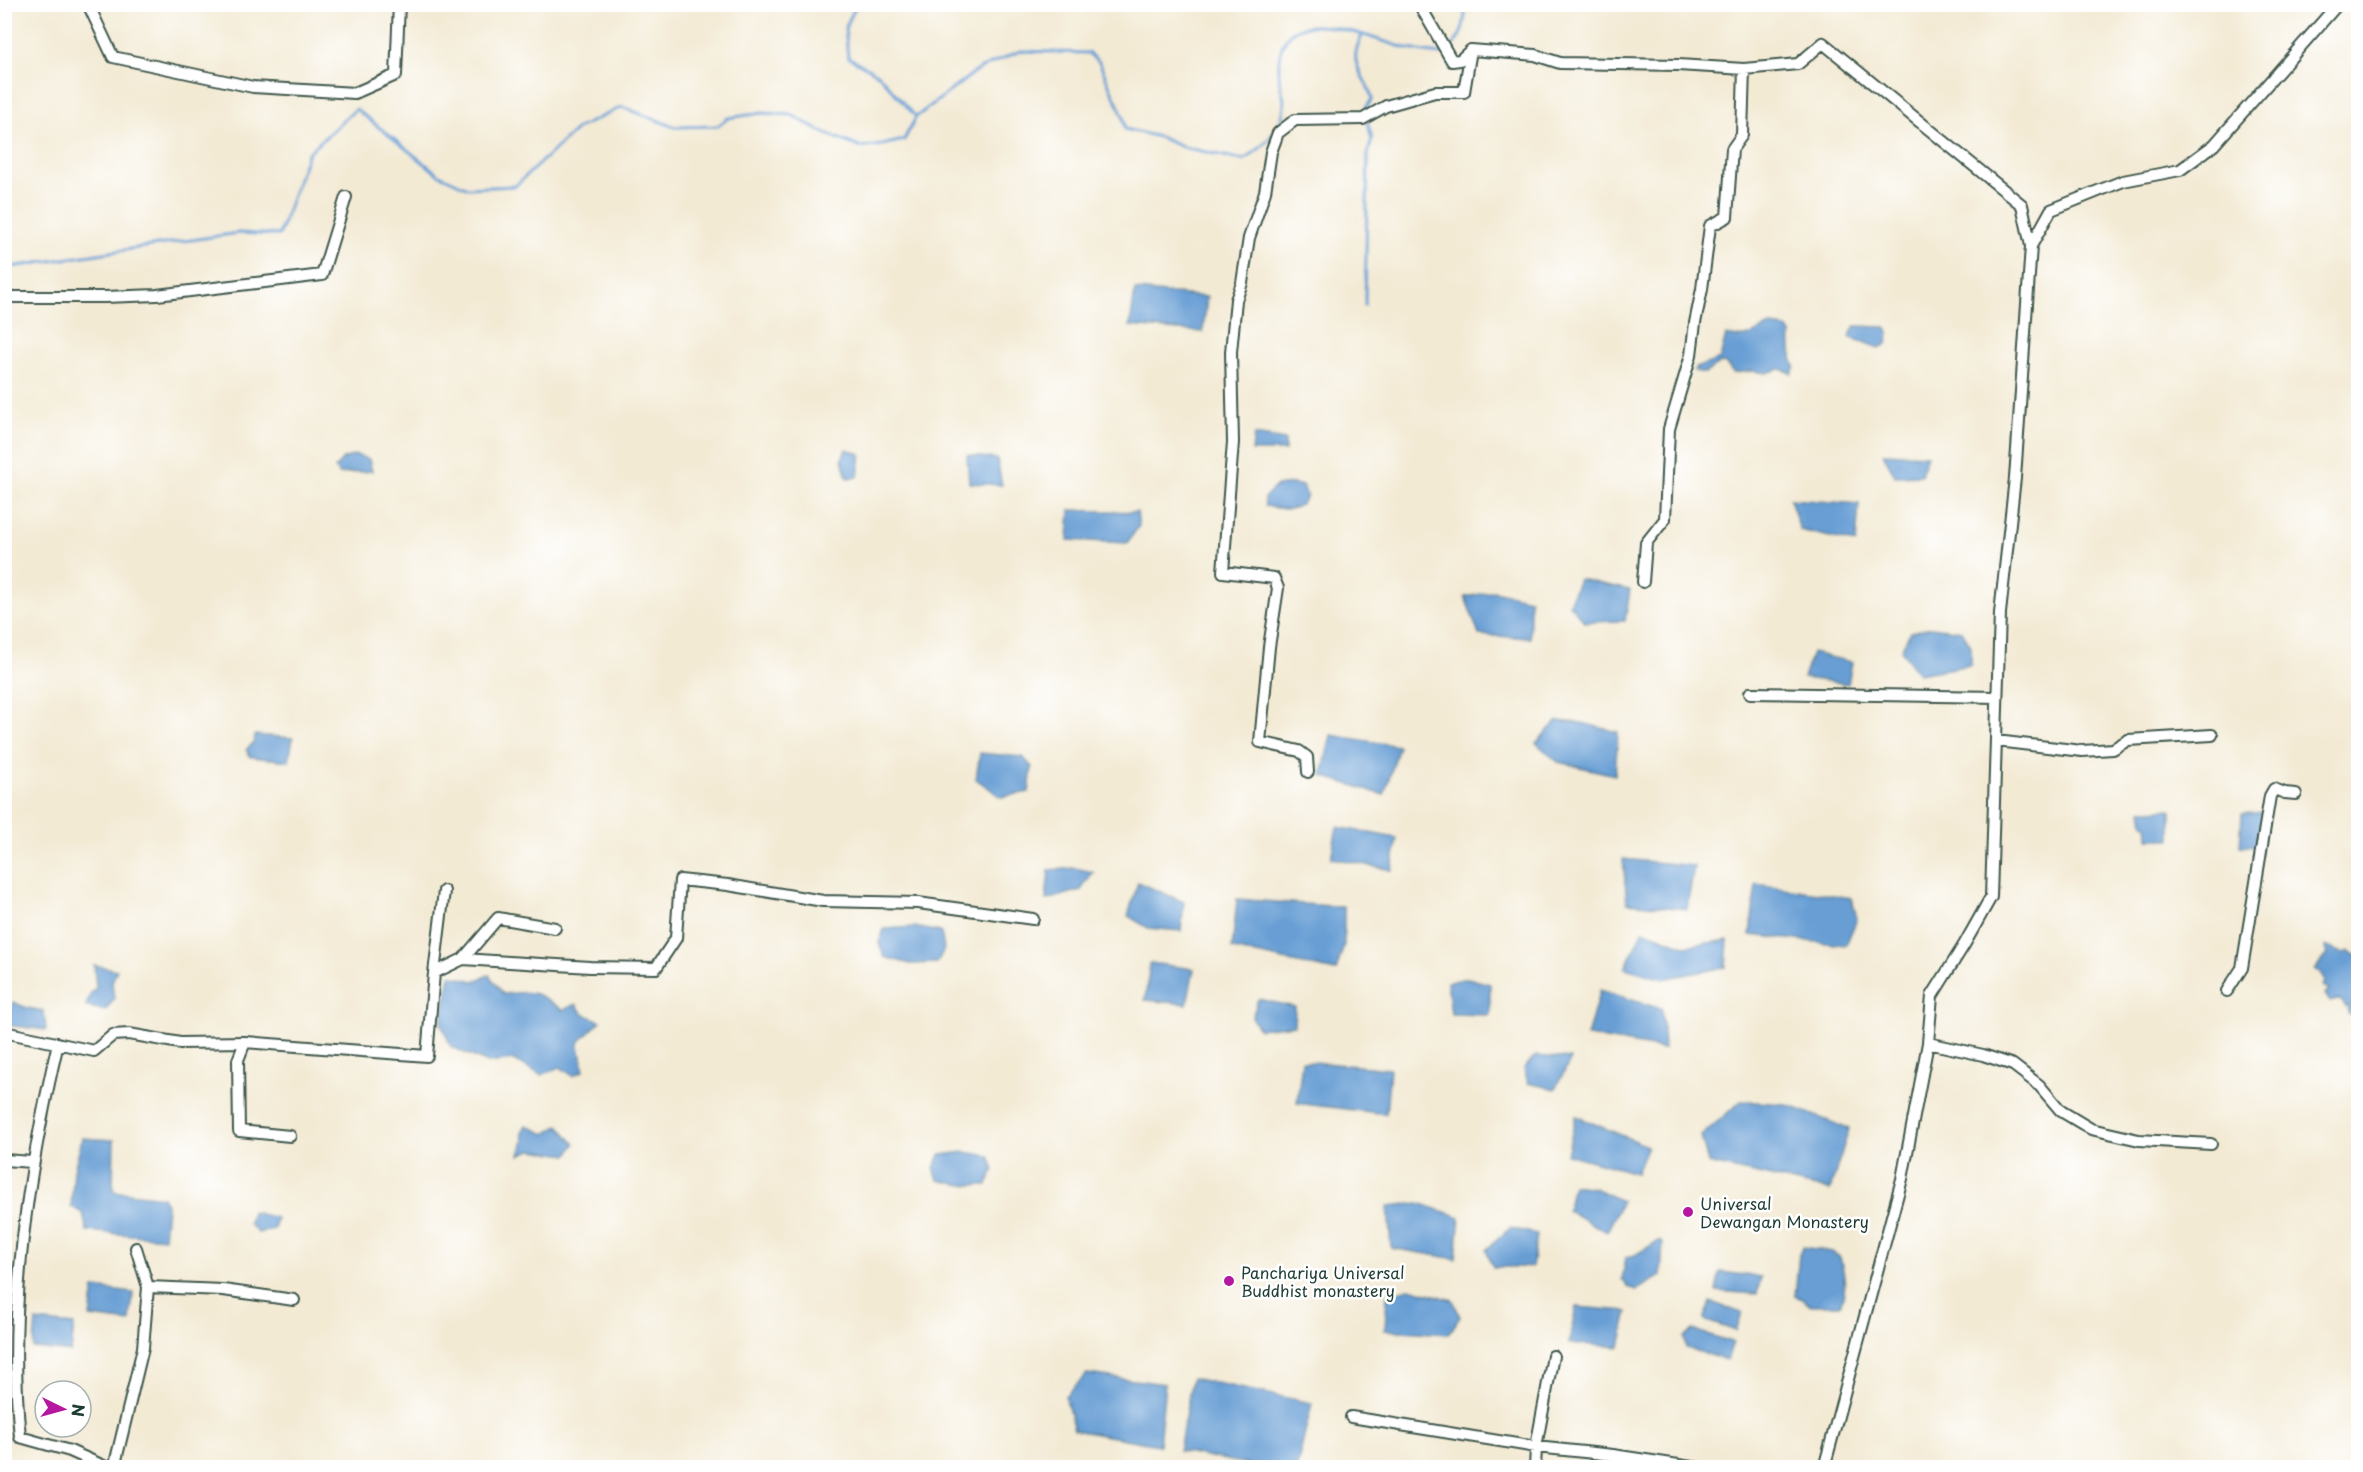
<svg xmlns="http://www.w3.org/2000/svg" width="2363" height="1472" viewBox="0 0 2363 1472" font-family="'Playpen Sans',sans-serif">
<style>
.water{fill:#679ed4;stroke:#436e84;stroke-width:1.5}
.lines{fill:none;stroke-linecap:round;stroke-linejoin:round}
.stream{stroke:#679ed4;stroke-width:3}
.minor-casing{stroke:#3f574c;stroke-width:14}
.minor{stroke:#fff;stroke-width:10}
.poi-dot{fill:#b5179e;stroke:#fff;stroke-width:2}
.labels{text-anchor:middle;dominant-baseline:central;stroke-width:5;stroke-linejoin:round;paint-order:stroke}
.poi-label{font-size:16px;fill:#1f3d34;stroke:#fff;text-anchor:start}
</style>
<rect width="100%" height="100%" fill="#fff"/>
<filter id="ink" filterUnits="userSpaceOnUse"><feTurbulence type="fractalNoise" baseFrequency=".0167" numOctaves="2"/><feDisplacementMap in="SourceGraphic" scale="12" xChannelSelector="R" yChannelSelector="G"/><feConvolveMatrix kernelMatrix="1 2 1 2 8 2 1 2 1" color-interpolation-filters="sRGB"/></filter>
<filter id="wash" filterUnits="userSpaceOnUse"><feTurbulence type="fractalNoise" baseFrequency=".008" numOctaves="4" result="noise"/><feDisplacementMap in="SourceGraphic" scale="24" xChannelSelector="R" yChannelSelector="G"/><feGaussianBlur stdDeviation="1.35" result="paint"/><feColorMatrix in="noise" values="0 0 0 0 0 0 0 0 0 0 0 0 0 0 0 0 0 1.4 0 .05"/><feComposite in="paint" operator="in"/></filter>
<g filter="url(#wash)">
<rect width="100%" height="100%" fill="#f3ead4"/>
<path class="water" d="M1135 290 1207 297 1203 332 1130 326Z
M1771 326 1786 328 1791 333C1790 341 1791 359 1795 366L1792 373 1780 369 1766 373 1753 371 1733 373 1726 364 1721 363 1705 373 1694 371 1695 368 1720 359 1726 335C1753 341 1748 334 1771 326Z
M1855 326 1885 327 1889 334 1887 344 1879 348 1849 337Z
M1254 435 1285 440V451H1252Z
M846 449 861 454 858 477 847 478 842 459Z
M1883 453 1927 455 1921 475 1895 476Z
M355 455 369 459 372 471 339 474 335 468 343 459Z
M967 455 997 459 1002 485 969 483Z
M1292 484 1303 486 1307 496C1298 514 1282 509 1265 506L1264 498 1276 486Z
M1790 499 1859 504 1856 543 1800 530Z
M1070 510 1137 512 1139 526 1127 543 1068 540Z
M1579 579 1630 590 1625 621 1585 622 1569 604Z
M1494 591 1530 599V638L1479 635 1465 597Z
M1931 627 1962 631 1971 646V665L1918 674 1901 650 1910 632Z
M1812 653 1852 662 1848 684 1803 678Z
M1557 721 1582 723 1618 732 1615 775 1558 762 1536 743Z
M255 735 293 738 289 761 251 757 246 750 254 742Z
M1331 735 1399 746 1384 795 1322 776Z
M980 753 1023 757 1032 767 1029 792 1001 797 976 779Z
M2171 809V839H2149L2148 825 2144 824 2142 810Z
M2263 812 2260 847 2240 846 2242 814Z
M1337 827 1397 838 1392 870 1331 858Z
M1623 859 1694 866 1687 909 1627 903Z
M1075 868 1093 872 1081 890 1046 900 1049 870Z
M1138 882 1184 902 1181 931 1148 928 1128 916Z
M1756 884 1852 898 1857 919 1846 945 1750 935Z
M1237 899 1344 907V945L1336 971 1232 949Z
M914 927 941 932 944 949 937 963 910 964 884 957 879 943 884 929Z
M1643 930 1684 946 1728 940 1726 967 1663 979 1625 968Z
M2325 946 2343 953 2350 951 2354 955 2358 954V1000L2352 1002 2351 1014 2348 1015 2347 1006H2344L2342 1001 2338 1000 2330 1002 2325 994 2329 989 2323 986 2325 982 2320 972 2315 970 2328 954Z
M1150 963 1194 969 1187 1004 1145 1000Z
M94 965 117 970 112 982 114 999 105 1011 86 1006 91 993 96 988Z
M450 975 474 981 489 975 503 994C537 990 535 992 563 1010L576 1004 583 1014 601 1021 578 1043 584 1070 573 1076 560 1067 541 1075 514 1060 488 1063 451 1047 441 1023Z
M1468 978 1490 984V1015L1451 1014 1447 982Z
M1600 990 1662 1009 1664 1049 1587 1036Z
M1258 999 1295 1007 1294 1025 1259 1029 1252 1018Z
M13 1002 27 1008 44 1011 46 1030 6 1025 7 1015Z
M1536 1056 1571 1059 1555 1089 1528 1083 1524 1068Z
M1302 1061 1390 1069 1386 1114 1297 1103Z
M1741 1101 1785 1104 1849 1129 1830 1190 1708 1163 1701 1136Z
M1576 1116 1647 1146 1636 1173 1567 1154Z
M526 1125 545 1134 559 1125 575 1144 568 1155 531 1150 520 1155 524 1140 522 1132Z
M82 1138 114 1140 113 1191 163 1197 167 1207 164 1238 87 1231 83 1214 71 1206 74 1170Z
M965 1152 989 1156 994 1170 987 1185H962L938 1180 934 1168 940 1155Z
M1573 1185 1594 1188 1622 1201 1607 1232 1567 1210Z
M1419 1203 1460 1217 1456 1259 1391 1248 1388 1206Z
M252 1212 277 1218 274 1229 258 1233 249 1224Z
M1510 1228 1537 1234 1532 1267H1493L1486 1250Z
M1658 1241 1663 1243 1661 1276 1637 1290 1628 1287 1622 1279 1626 1257 1635 1255Z
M1803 1247 1832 1252 1840 1257C1844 1273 1848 1289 1840 1305H1811L1795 1295 1799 1254Z
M1720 1272 1761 1277 1757 1294 1716 1291Z
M94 1288 133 1293 130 1322 90 1317Z
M1409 1288 1453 1300 1460 1317 1449 1334 1385 1330 1387 1294Z
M1711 1302 1742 1313 1736 1331 1704 1320Z
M1576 1307 1628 1311 1620 1347 1569 1343Z
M36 1321 74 1325 71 1352 33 1348Z
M1693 1330 1733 1342 1727 1360 1686 1348 1684 1337Z
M1087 1374 1165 1384 1159 1445 1074 1430 1065 1396Z
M1192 1378 1312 1403 1297 1467H1262L1179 1451Z"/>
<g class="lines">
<path class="stream" d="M857 4 845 28 848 57 878 74 916 117
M1362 36C1345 66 1367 75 1372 99L1364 111 1372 139 1368 154 1365 305
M1449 48C1463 39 1465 20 1466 4
M4 268 238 233 279 235 308 153 356 109 438 174 468 188 515 186 578 128 622 107 675 127 718 126 728 118 762 113 792 115 818 130 859 147 877 146 904 140 916 117 979 69 1020 51 1088 53 1099 62 1123 116 1125 129 1159 137 1183 147 1243 160C1262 149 1285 127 1284 103 1284 94 1279 85 1279 77 1278 61 1280 40 1294 31 1322 14 1384 44 1414 50 1423 52 1432 53 1441 54L1444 52"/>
</g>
</g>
<g filter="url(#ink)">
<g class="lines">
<g class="minor-casing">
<path id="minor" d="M88 4 113 57 253 87 355 93 396 75 399 4
M1419 4 1452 61 1460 60 1471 50
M4 297H105L157 295 322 275 346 197
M1643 582 1646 543 1665 519 1669 429 1691 355 1695 323 1702 289 1710 226 1727 217 1732 149 1742 135 1744 69
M1750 693 1997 697
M1996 741 2082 751 2113 749 2128 740 2212 735
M1308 772 1307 757 1299 751 1260 742 1269 647 1278 588 1274 578 1223 572 1233 442 1231 352 1236 300 1242 283 1249 238 1265 192 1271 152 1278 133 1295 120 1363 119 1386 106 1435 92H1464L1471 50 1535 55 1560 63 1678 65 1744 69 1798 64 1823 43 2022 205 2031 246
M463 959 498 918 555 928
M434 973 444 891
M2227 991 2242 968 2270 796 2274 789 2285 793 2296 794
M4 1032 94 1051 113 1035 129 1034 180 1043 245 1042 427 1056 434 973 463 959 590 967 656 968 676 938 680 880 728 885 823 901 918 903 1033 919
M245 1042 238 1060 239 1131 290 1136
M58 1043C28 1171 7 1305 20 1437L70 1451 108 1468
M1928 1043 1983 1055 2013 1065 2039 1085 2061 1111 2091 1129 2139 1140 2211 1144
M4 1160 32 1162
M148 1287 223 1290 294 1300
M1351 1417 1536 1447 1613 1455 1698 1468
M114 1468 143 1348 148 1287 136 1248
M1535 1468 1536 1447 1553 1356
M1824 1468 1902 1179 1928 1043 1932 996 1964 945 1991 897 2000 613 2015 478 2031 246 2051 210 2123 181 2180 170 2214 145 2338 4"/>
</g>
<use href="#minor" class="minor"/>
</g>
</g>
<g class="poi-dot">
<circle cx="1688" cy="1212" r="6"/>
<circle cx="1229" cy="1281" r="6"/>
</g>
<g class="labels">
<g class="poi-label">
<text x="1700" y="1203">Universal<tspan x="1700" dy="18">Dewangan Monastery</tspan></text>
<text x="1241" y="1272">Panchariya Universal<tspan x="1241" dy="18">Buddhist monastery</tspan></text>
</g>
</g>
<rect width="2363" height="1472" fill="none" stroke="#fff" stroke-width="24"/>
<g transform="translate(63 1409) rotate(95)"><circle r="28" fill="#ffffff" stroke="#a5b1ae" stroke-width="1.5"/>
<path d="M0-4.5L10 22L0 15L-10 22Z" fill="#b5179e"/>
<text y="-9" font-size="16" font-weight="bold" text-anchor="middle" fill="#1f3d34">N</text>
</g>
</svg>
